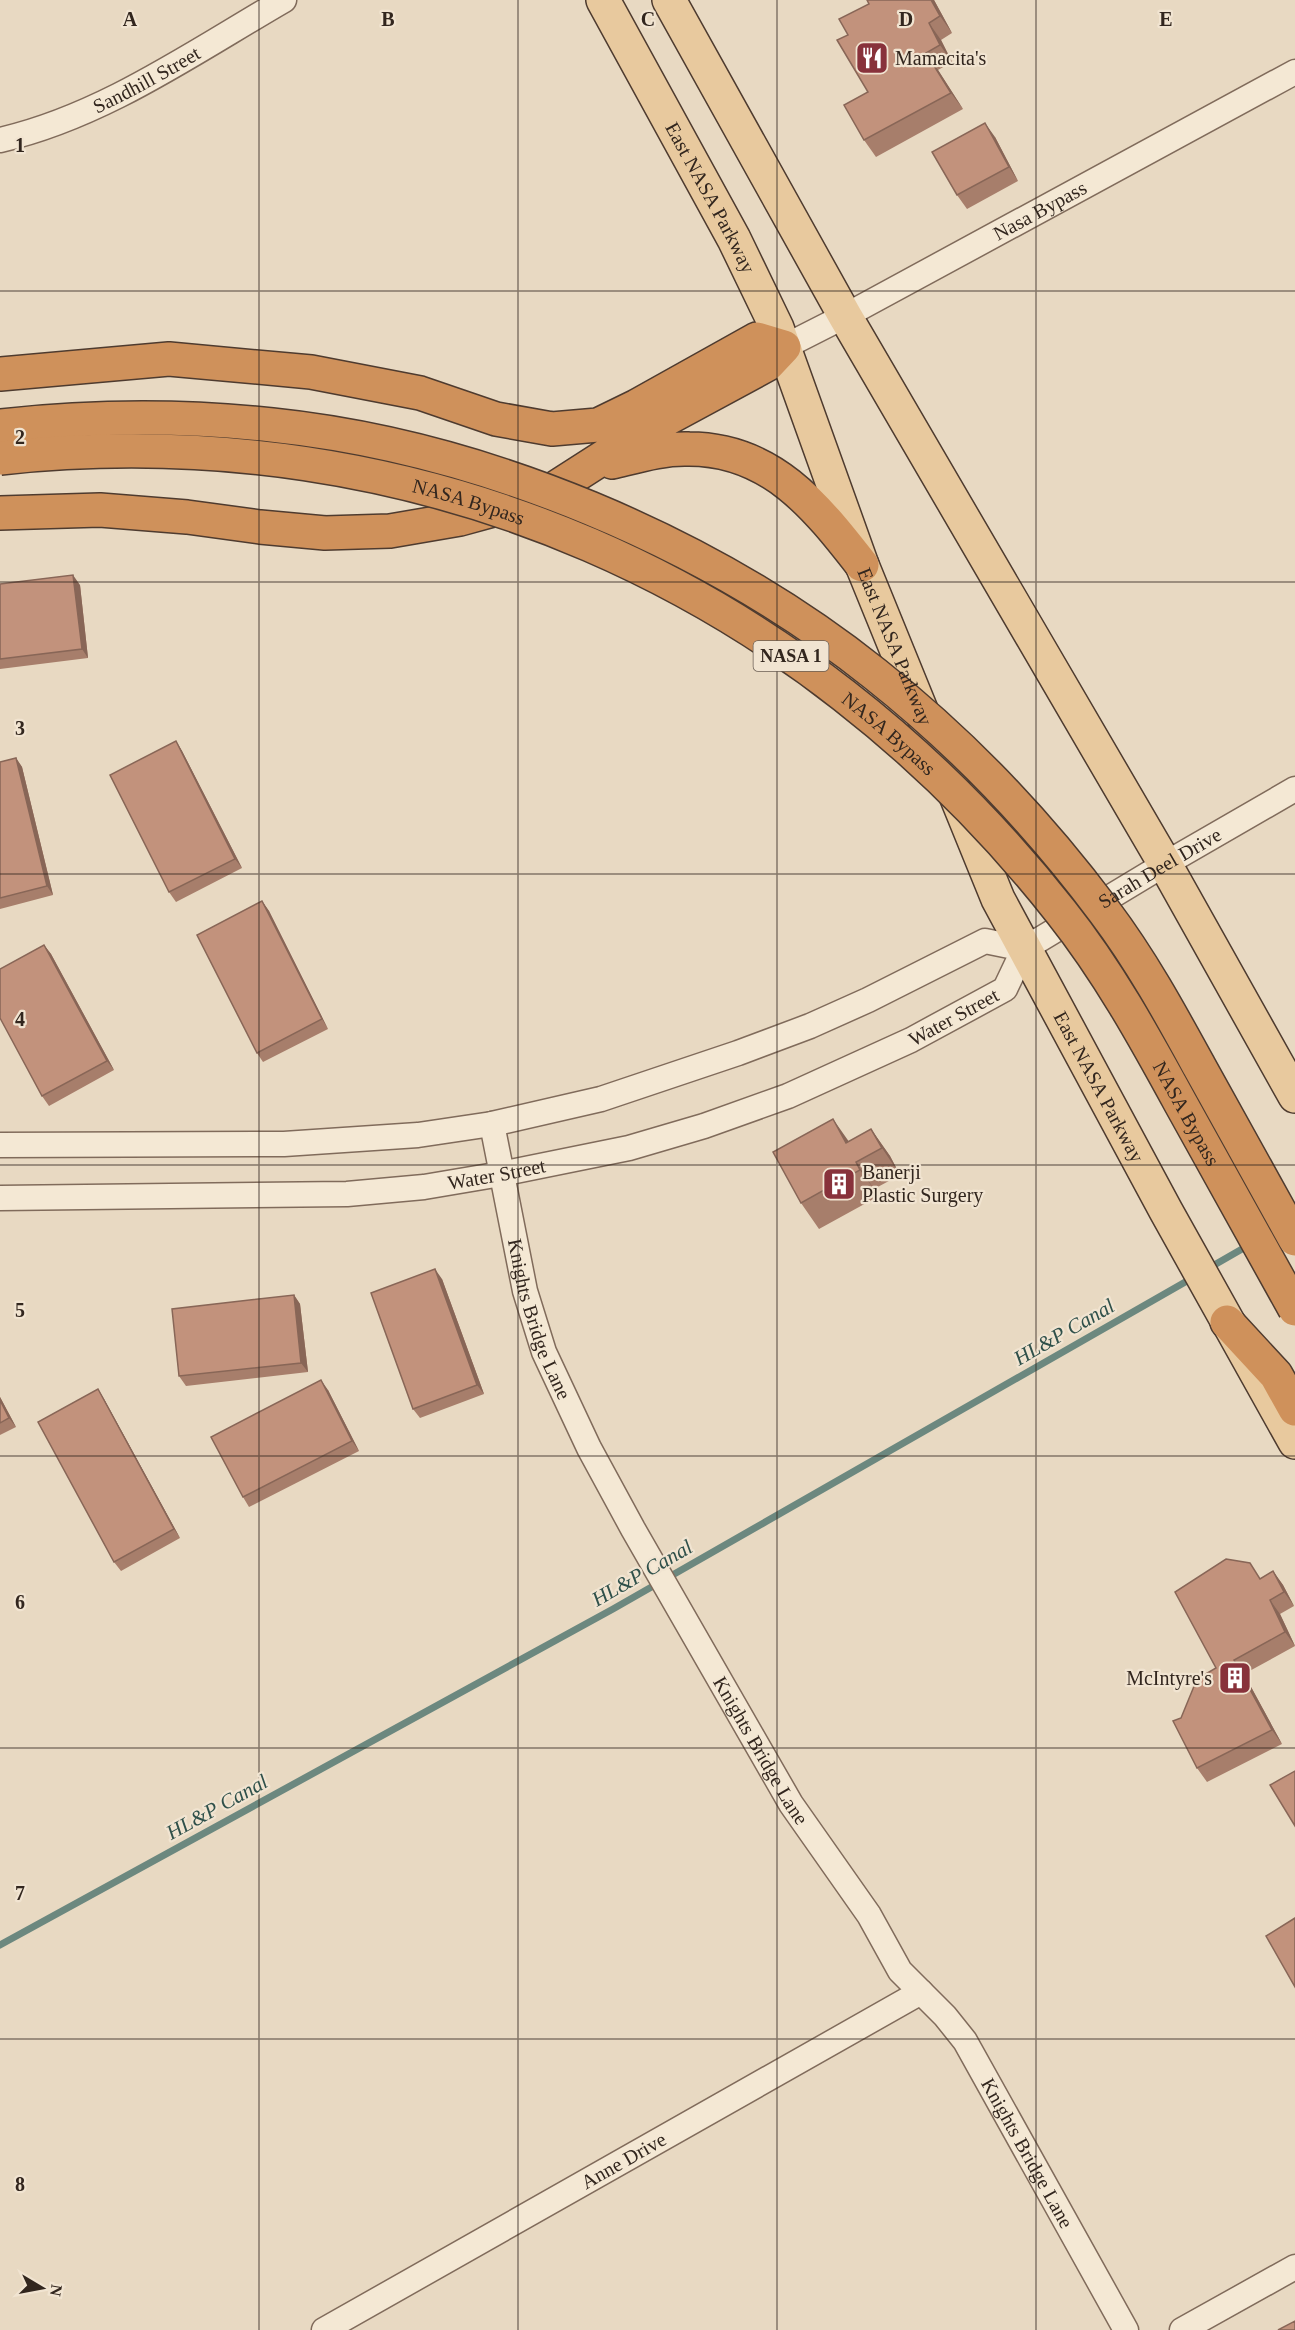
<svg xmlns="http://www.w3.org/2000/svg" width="1295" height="2330" viewBox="0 0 1295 2330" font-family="Georgia,serif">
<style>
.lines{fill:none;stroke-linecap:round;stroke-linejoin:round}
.stream{stroke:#6c887f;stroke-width:7}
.street-casing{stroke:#806b5b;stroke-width:27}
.primary-casing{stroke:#4e3b2f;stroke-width:36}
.highway-casing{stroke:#4e3b2f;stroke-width:36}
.street{stroke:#f4e8d4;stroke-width:24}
.primary{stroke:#e8c99e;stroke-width:33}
.highway{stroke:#cf915b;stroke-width:33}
.highway-bridge-casing{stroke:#4e3b2f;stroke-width:36;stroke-linecap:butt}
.highway-bridge{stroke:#cf915b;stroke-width:33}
.wall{fill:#a77e6b}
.shaded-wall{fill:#886657}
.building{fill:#c2927c;stroke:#886657;stroke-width:1.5}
.grid{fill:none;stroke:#32261e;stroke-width:1.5;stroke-opacity:0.55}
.labels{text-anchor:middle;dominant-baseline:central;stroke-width:4.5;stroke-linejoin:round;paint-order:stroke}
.shield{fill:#f1e4d1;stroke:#6b5f54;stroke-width:1.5}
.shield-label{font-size:18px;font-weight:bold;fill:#32261e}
.poi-label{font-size:20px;fill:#32261e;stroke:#f1e4d1;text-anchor:start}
.street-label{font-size:20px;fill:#32261e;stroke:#f1e4d1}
.water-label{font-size:21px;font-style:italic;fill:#2f504a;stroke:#f1e4d1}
.grid-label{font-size:20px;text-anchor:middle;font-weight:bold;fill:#32261e;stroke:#f1e4d1;stroke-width:4.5;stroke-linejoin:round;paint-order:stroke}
</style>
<rect width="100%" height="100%" fill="#e8d9c2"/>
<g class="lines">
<path class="stream" d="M1209 1268 1249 1245
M0 1945 613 1609 1194 1277"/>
<g class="street-casing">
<g id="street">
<path id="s1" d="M0 140C102 117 194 52 284 0"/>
<path id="s2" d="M784 347 845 316 1295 72"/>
<path id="s3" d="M1024 949 1165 864 1295 789"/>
<path id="s4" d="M492 1124 525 1291 544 1352 589 1448 633 1529 791 1804 869 1915 900 1971 945 2016 965 2041 1126 2330"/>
<path d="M0 1145 284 1144 418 1135 492 1124 601 1099 738 1053 810 1026 868 1000 985 941 1024 949"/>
<path id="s5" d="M0 1198 347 1194 424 1187 501 1174 629 1148 704 1126 788 1096 911 1040 1005 989 1024 949"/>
<path id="s6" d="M324 2330 921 1992"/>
<path d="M1182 2330 1295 2267"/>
</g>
</g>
<g class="primary-casing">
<g id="primary">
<path id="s7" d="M603 0 734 239 777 328 862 565 998 899 1166 1211 1295 1442"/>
<path d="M669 0 845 316 1165 864 1295 1096"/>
</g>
</g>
<g class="highway-casing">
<path id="highway" d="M0 374 169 359 311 372 420 393 496 419 552 429 598 425 637 406 757 339 784 347 768 364 646 430 554 489 518 503 460 519 390 531 325 533 260 527 187 517 100 510 0 513
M612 462C637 456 663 448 689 449 771 449 816 506 862 565
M1227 1322 1276 1375 1295 1409"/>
</g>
<use href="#street" class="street"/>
<use href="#primary" class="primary"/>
<use href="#highway" class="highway"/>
<g class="highway-bridge-casing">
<g id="highway-bridge">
<path d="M0 426C91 416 181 415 272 425 483 447 709 542 875 674 961 742 1039 824 1104 911 1141 960 1170 1013 1199 1066 1231 1124 1263 1182 1295 1239"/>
<path id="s8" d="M0 458C417 413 802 583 1061 912 1108 971 1145 1038 1181 1104 1219 1172 1257 1240 1295 1309"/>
</g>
</g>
<use href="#highway-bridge" class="highway-bridge"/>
</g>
<path class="wall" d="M934 0 952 33 941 40 952 62 938 70 963 109 876 157 864 140 868 92Z
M995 137 1018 181 967 209 957 195Z
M0 584 80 585 88 658 0 669Z
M176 741 182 751 242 868 176 902 169 892Z
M16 758 22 767 53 895 0 909V762Z
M262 901 269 911 328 1029 263 1062 257 1053Z
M44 945 51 954 114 1070 49 1106 42 1096Z
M871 1129 890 1156 900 1175 874 1189 879 1196 819 1229 801 1203 849 1142Z
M442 1279 484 1394 420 1418 413 1409Z
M294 1295 300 1304 308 1372 186 1386 179 1376Z
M98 1389 104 1399 180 1538 121 1571 114 1562Z
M328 1390 359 1451 249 1507 243 1497Z
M0 1397 16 1427 0 1435Z
M1273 1571 1283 1585 1294 1606 1280 1614 1295 1646 1244 1674 1282 1744 1207 1782 1197 1768 1181 1718 1216 1668 1261 1578Z"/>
<path class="shaded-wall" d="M931 0H934L952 33 940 16Z
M929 23 941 40 952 62 940 45Z
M926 53 938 70 963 109 951 93Z
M985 123 995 137 1018 181 1009 167Z
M73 575 80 585 88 658 82 649Z
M176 741 182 751 242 868 235 859Z
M16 758 22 767 53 895 47 886Z
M262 901 269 911 328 1029 322 1019Z
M44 945 51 954 114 1070 107 1061Z
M833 1119 852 1146 846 1143Z
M871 1129 890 1156 900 1175 882 1148Z
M856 1162 874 1189 879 1196 860 1170Z
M435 1269 442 1279 484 1394 477 1385Z
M294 1295 300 1304 308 1372 301 1363Z
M321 1380 328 1390 359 1451 352 1441Z
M98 1389 104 1399 180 1538 174 1529Z
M0 1397 16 1427 9 1418 0 1400Z
M1273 1571 1283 1585 1294 1606 1284 1592Z
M1270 1600 1280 1614 1295 1646 1285 1632Z
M1234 1660 1244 1674 1282 1744 1272 1730Z"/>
<path class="building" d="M867 0H931L940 16 929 23 940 45 926 53 951 93 864 140 844 105 868 92 837 40 848 35 839 19 869 4Z
M985 123 1009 167 957 195 932 152Z
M73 575 82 649 0 659V584Z
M176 741 235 859 169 892 110 775Z
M16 758 47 886 0 898V762Z
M262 901 322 1019 257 1053 197 935Z
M44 945 107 1061 42 1096 0 1018V969Z
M833 1119 846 1143 871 1129 882 1148 856 1162 860 1170 801 1203 773 1152Z
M435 1269 477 1385 413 1409 371 1293Z
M294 1295 301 1363 179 1376 172 1309Z
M321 1380 352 1441 243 1497 211 1437Z
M98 1389 174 1529 114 1562 38 1422Z
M0 1400 9 1418 0 1423Z
M1226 1559 1250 1563 1260 1579 1273 1571 1284 1592 1270 1600 1285 1632 1234 1660 1272 1730 1197 1768 1173 1721 1181 1718 1197 1679 1216 1668 1175 1592Z
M1295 1771V1826L1270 1785Z
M1295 1918V1987L1266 1936Z
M1295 2321V2330H1278Z"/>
<path class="grid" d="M259 0V2330M518 0V2330M777 0V2330M1036 0V2330M0 291H1295M0 582H1295M0 874H1295M0 1165H1295M0 1456H1295M0 1748H1295M0 2039H1295"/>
<defs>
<g id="restaurant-square" transform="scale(1.725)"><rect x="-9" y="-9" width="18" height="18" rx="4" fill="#88323b" stroke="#f1e4d1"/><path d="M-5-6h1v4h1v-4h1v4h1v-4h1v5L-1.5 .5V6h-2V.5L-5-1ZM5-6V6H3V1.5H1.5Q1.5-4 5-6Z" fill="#fff"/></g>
<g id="building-square" transform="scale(1.725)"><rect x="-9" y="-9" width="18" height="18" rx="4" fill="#88323b" stroke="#f1e4d1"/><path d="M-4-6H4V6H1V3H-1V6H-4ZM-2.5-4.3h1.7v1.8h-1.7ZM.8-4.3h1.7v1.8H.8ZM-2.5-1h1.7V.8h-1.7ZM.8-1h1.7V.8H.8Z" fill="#fff"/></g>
</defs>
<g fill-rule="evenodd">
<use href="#restaurant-square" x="872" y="58"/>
<use href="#building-square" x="839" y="1184"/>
<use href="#building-square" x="1235" y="1678"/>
</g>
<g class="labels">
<rect class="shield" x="753.5" y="641" width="75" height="30" rx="4.5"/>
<g class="shield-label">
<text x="791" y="656">NASA 1</text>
</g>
<g class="poi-label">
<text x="895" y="58">Mamacita's</text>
<text x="862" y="1172">Banerji<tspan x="862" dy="23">Plastic Surgery</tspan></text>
<text x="1212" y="1678" text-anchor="end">McIntyre's</text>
</g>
<g class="street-label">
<text stroke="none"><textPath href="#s1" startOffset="159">Sandhill Street</textPath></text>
<text stroke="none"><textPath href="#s7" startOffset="225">East NASA Parkway</textPath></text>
<text stroke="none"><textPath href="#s2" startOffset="290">Nasa Bypass</textPath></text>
<text stroke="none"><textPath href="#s8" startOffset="474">NASA Bypass</textPath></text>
<text stroke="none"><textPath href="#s7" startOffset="711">East NASA Parkway</textPath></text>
<text stroke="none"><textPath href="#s8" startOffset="958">NASA Bypass</textPath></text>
<text stroke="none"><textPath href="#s3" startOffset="158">Sarah Deel Drive</textPath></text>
<text stroke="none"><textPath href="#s5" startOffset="984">Water Street</textPath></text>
<text stroke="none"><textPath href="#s7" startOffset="1197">East NASA Parkway</textPath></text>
<text stroke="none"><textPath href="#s8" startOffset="1444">NASA Bypass</textPath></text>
<text stroke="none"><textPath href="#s5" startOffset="498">Water Street</textPath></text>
<text stroke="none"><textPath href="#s4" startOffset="201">Knights Bridge Lane</textPath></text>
<text stroke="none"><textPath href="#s4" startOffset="688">Knights Bridge Lane</textPath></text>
<text stroke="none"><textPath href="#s4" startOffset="1173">Knights Bridge Lane</textPath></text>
<text stroke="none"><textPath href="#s6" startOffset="344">Anne Drive</textPath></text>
</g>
<g class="water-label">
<text transform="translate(1064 1332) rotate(-30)">HL&amp;P Canal</text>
<text transform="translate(642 1573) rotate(-30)">HL&amp;P Canal</text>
<text transform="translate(217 1807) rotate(-29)">HL&amp;P Canal</text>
</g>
</g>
<g class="grid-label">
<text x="130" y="26">A</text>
<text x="388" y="26">B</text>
<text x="648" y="26">C</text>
<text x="906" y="26">D</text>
<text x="1166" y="26">E</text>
<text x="20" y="152">1</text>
<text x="20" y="444">2</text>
<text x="20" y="735">3</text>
<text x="20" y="1026">4</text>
<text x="20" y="1317">5</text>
<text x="20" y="1609">6</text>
<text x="20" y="1900">7</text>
<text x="20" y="2191">8</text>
</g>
<g transform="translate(42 2288) rotate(100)" stroke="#f1e4d1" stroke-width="4.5" paint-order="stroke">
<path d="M0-4.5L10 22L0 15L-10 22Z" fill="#32261e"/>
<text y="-9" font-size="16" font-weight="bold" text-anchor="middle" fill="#32261e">N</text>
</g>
</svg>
